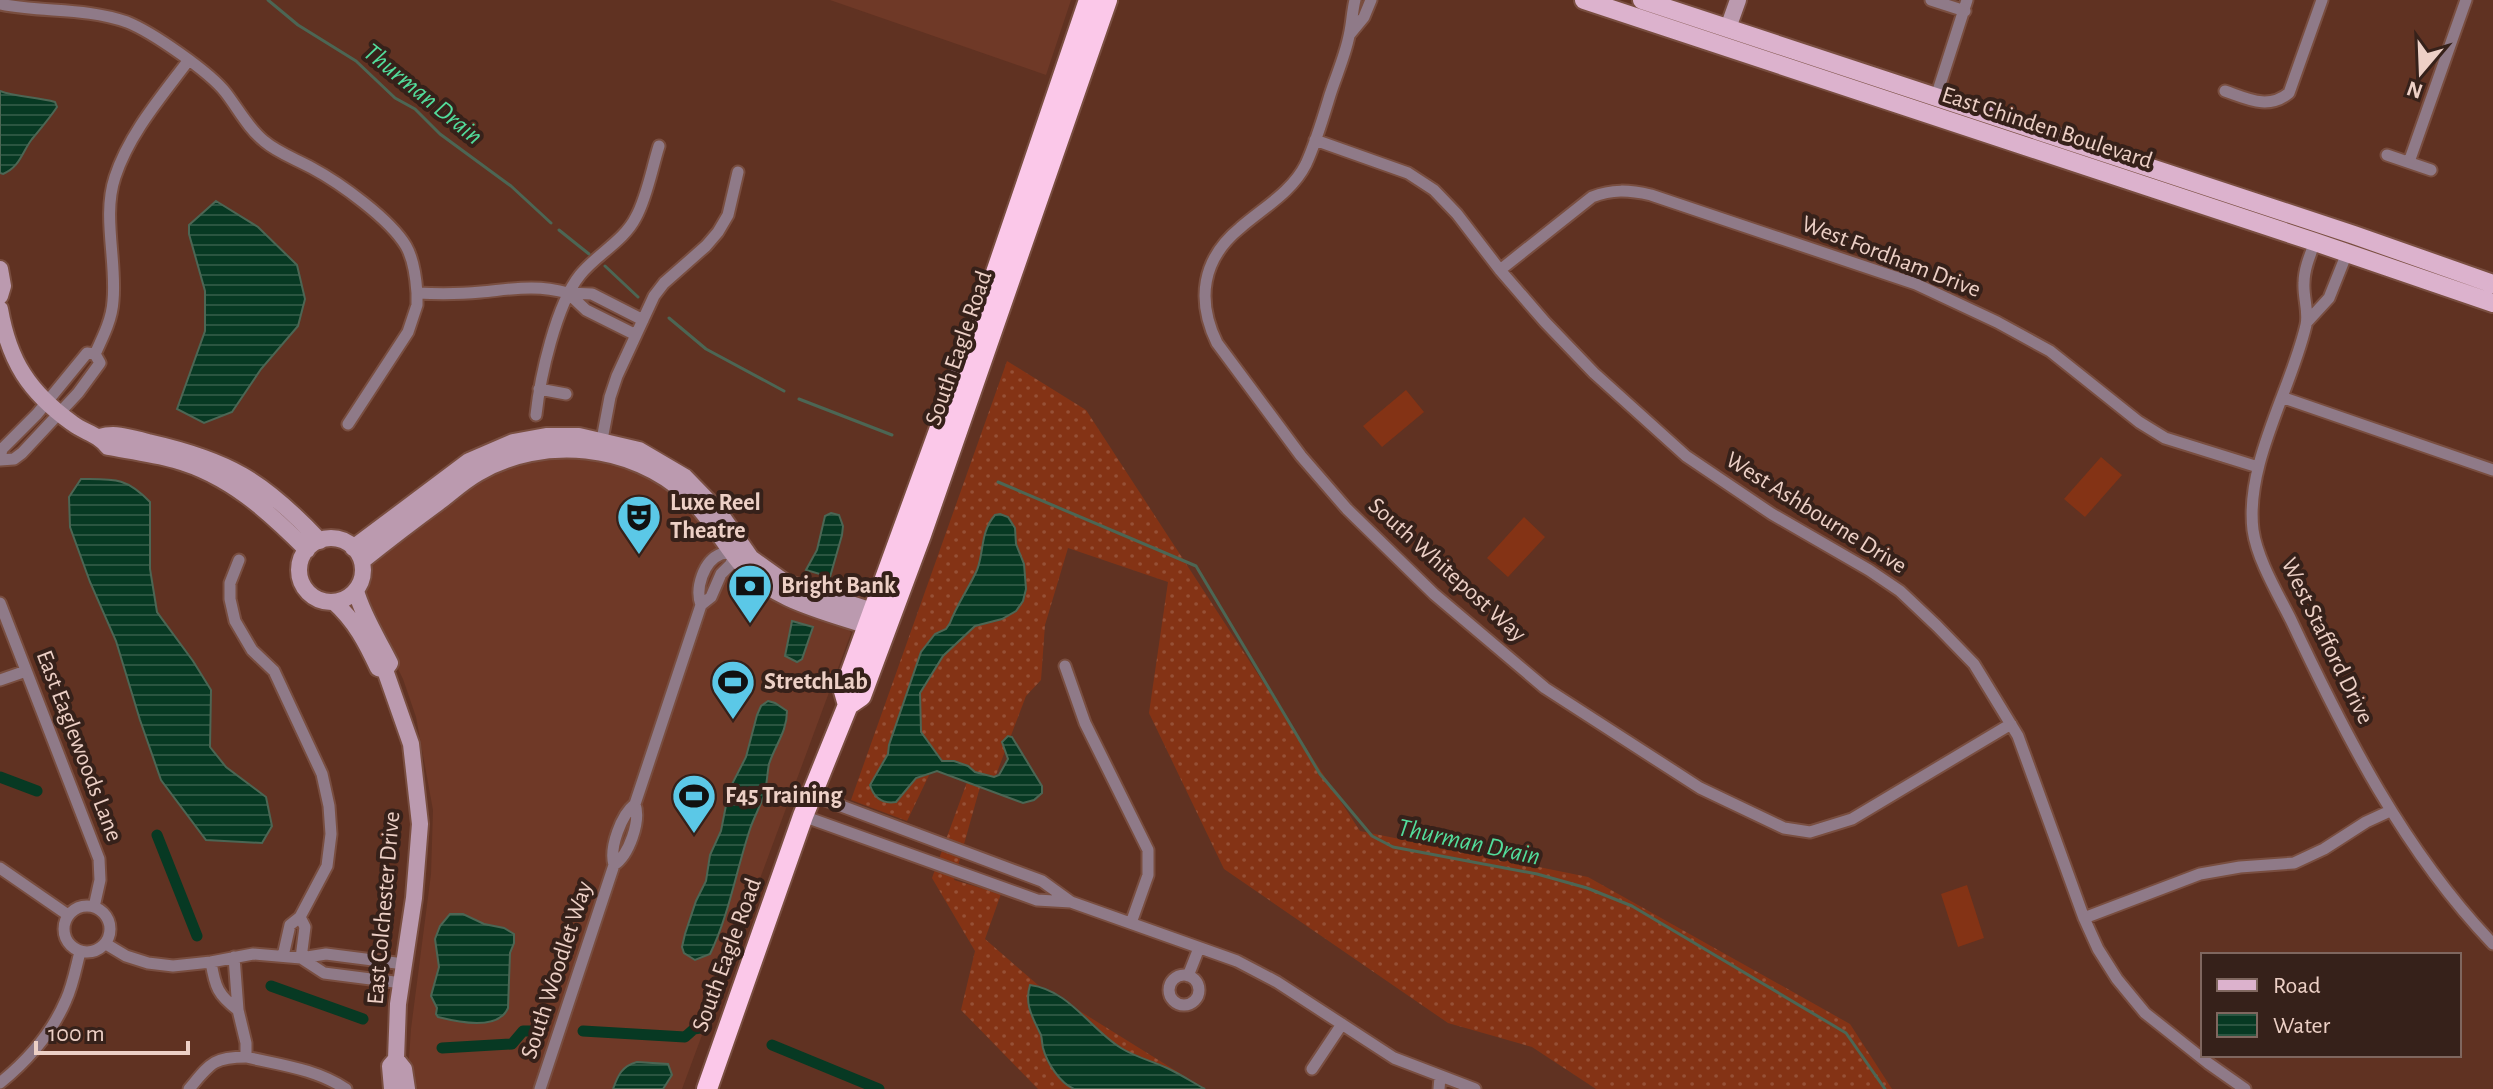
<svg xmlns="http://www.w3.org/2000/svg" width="2493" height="1089" viewBox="0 0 2493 1089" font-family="'Alegreya Sans',sans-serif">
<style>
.built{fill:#6f3927}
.grass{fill:url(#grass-dots)}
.pitch{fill:#843315}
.water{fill:url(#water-rules);stroke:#4c6654;stroke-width:2}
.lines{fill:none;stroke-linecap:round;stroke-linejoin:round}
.stream{stroke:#4c6654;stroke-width:3}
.canal{stroke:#073923;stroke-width:11}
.street-casing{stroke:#794e40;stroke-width:15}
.secondary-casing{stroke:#794e40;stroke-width:20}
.primary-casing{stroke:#794e40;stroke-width:22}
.highway-casing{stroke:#794e40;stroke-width:24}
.street{stroke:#8f7a88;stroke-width:11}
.secondary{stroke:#bb9aaf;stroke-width:16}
.primary{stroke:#dcb2cd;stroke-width:18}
.highway{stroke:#fbc8e9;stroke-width:20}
.labels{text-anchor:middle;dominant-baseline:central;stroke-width:8;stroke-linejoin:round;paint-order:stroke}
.street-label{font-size:24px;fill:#edd0c6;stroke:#36211a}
.poi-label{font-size:24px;font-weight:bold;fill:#edd0c6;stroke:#36211a;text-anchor:start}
.water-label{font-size:26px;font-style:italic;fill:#52dc9b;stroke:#36211a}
</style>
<defs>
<pattern id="grass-dots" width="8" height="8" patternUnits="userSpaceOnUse" patternTransform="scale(2)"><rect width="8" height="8" fill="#843315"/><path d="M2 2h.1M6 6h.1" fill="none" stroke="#965036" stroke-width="1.8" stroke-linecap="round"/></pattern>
<pattern id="water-rules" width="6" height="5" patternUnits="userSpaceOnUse" patternTransform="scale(2)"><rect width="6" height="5" fill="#073923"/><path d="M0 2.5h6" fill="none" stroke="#2b5541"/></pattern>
</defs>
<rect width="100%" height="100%" fill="#603222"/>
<path class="built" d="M830 0H1071L1046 75Z
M561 454 614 462 641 472 668 488 846 625 851 633 682 1089H410L408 1073 411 1029 431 874 433 810 416 717 403 679 362 596 363 585 368 567 377 552 472 483 501 467Z"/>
<path class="grass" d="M1007 361 1086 410 1360 831 1588 877 1850 1024 1892 1089H1596L1532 1047 1448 1023 1224 869 1149 713 1168 582 1068 548 1045 625 1041 680 1026 696 996 775 980 787 954 880 1001 894 985 939 1038 985 1205 1089H1038L961 1010 975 951 932 878 971 771H931L907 821 851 800Z"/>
<path class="pitch" d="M1406 390 1424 412 1382 447 1363 426Z
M2101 457 2122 475 2085 517 2064 499Z
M1524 517 1545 537 1508 577 1487 558Z
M1967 885 1984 938 1958 947 1941 894Z"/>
<path class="water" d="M0 91C15 97 37 97 55 102L57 107C49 119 41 128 32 139 22 152 20 167 3 174L0 173Z
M216 201 258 227 297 265 305 299 298 326 261 369 232 412 204 423 177 409 205 331V291L189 234V225Z
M81 479C114 479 126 477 150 502V569L157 612 193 661 211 690 210 747 226 767 266 797 272 826 262 843 206 840 161 780 140 720 116 641 90 582 70 527 69 497Z
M831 513 839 515 843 526 842 535 830 577 806 570 817 550 825 516Z
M1000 514 1008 517 1015 528 1016 544 1024 564 1026 589 1023 601 1016 611 1002 619 975 626 943 656 920 693 921 732 942 761H954L968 766 975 772 994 777 999 775 1008 759 1002 742 1008 736 1012 737 1042 786V793L1034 800 1023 803 937 771 916 778 896 802C883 804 874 798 870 785L888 754 889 745 921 652 935 634 946 629 950 623C957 604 969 588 977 570 984 553 980 532 995 515Z
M792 621 813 627 802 659 797 662 785 656Z
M768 701 775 703 787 711C787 732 775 745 769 764 767 774 767 785 764 795 760 807 754 817 750 829 736 871 729 915 710 954L695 960 684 953 682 947 685 934 696 901 706 881 710 855 721 831 729 790 746 757 757 715 761 706Z
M450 914H463L484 924 504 928 514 934V943L510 953 508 1008C498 1031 458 1022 438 1017L436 1014 437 1008 431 996 439 967 435 939 440 926Z
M1030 985C1069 990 1090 1029 1121 1048 1135 1057 1152 1061 1167 1068 1180 1074 1192 1082 1205 1089H1074C1060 1083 1047 1063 1043 1048 1042 1043 1042 1039 1041 1035 1033 1018 1024 1005 1030 985Z
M637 1062 668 1064 672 1075 663 1089H613C618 1075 622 1066 637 1062Z"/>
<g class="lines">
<path class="stream" d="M268 0 298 25 356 61 395 98 415 109 440 134 511 186 551 223
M559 230 589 254
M605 266 638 297
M669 318 706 349 784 391
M799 399 892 435
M998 482 1196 566 1320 774 1372 836 1393 847 1537 874 1587 888 1632 906 1846 1033 1885 1089"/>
<path class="canal" d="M0 777 37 791
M157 835 197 936
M271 986 363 1019
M583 1031 685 1037 694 1029 700 1028
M772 1045 879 1089
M442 1048 512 1044 523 1031H537"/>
<g class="street-casing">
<path id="street" d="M1355 0C1352 12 1352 24 1349 36 1345 56 1336 76 1330 95 1323 118 1316 142 1306 164 1292 192 1263 208 1240 228 1202 259 1196 300 1217 343L1301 456 1347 509 1434 594 1545 688 1700 788 1784 828 1810 832 1852 819 2011 724
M1931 0 1965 11
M0 4C43 13 84 7 127 22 152 32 210 72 226 93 239 110 248 128 264 141 278 153 296 159 312 168 340 183 390 219 406 246 414 260 416 278 417 293 439 294 460 294 481 292 513 289 536 284 568 293
M1350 34 1364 17 1371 0
M2225 91C2248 99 2268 110 2289 93L2322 0
M1936 97 1967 0
M1315 140 1408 173 1434 190 1457 214 1500 270 1545 322 1594 373 1686 456 1772 514 1869 570 1900 591 1937 626 1974 664 2018 736 2084 918 2098 949 2117 979 2145 1013 2208 1063 2245 1089
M2387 155 2431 170
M2409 162 2466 0
M2315 242C2310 255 2304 269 2304 283 2303 297 2309 312 2306 325 2291 390 2245 463 2253 530 2257 559 2278 594 2291 620 2345 735 2404 851 2493 944
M1500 270 1592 197C1612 189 1629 190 1651 195L1916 284 1997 322 2050 351 2139 422 2165 438 2258 467
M2307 322 2329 298 2347 253
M636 335 586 310 568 293 592 294 643 320
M95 354C103 337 112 319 113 301 117 261 102 216 115 177 129 134 161 97 188 61
M539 389 566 394
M2284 398 2493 470
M536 415C540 377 556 305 580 275 597 254 624 241 636 217 647 197 652 168 659 146
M348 424 408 332 417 305V293
M601 445 610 397 617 376 654 296 664 283 706 246 718 232 728 215 738 172
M0 459 2 449 37 414 87 353 95 354 100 363 78 393 22 453 14 459 0 460
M734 554C730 554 725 553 721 554 703 561 695 589 701 605L711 597 721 574 730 565 736 554
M239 560 230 583V599L235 621 252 650 274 671 322 774 329 806 331 834 327 866 300 917
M0 603 99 859 100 880 94 907
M1065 666 1085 723 1148 850V875L1131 923
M0 680 26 671
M803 816 1037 900 1071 902 1042 881 812 795
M614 865C629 855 641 821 635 804
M0 868 68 915
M1071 902 1237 961 1277 982 1394 1058 1475 1089
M64 929a23 23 0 1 1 46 0a23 23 0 1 1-46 0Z
M2084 918 2200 874 2240 867 2294 863 2324 849 2366 822 2390 811
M106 944 126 956 148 963 173 966 211 962 253 954 301 958 326 954 404 964
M283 956 290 925 300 917 305 927 301 958
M301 958 324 973 402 983
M211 962C215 987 218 995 238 1010L234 957
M1169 990a15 15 0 1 1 30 0a15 15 0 1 1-30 0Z
M1188 976 1199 948
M238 1010 246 1043V1057C281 1065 316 1069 346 1089
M1312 1069 1342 1024
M0 1083C27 1061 52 1033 66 1000 73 985 76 967 80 952
M189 1089C210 1064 213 1057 246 1057
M540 1089 614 865C609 848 621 815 635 804L701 605
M1439 1089 1440 1077"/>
</g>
<g class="secondary-casing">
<path id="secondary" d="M1728 28 1738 0
M0 269 3 286 0 296
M0 309C9 361 29 392 72 423 85 433 97 433 108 447 130 451 153 454 175 460 229 475 268 511 307 550
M100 437C116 432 132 438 148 442 228 460 263 480 320 541
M299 570a32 32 0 1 1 64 0a32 32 0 1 1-64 0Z
M353 548 469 461 513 442 546 436H579L639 450 685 477 719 512 751 558 786 583 873 611
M362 561C387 541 413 521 439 502 452 492 464 481 478 473 543 435 632 444 687 495 708 514 721 540 739 562 771 600 823 611 868 626
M356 591C363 616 378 639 390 663L385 670
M334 602C355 621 366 642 378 668L385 670 411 744 420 824 414 898 398 1004 396 1059 390 1066 392 1089
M396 1059 404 1069 407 1089"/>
</g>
<g class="primary-casing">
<path id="primary" d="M1584 0 2315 242 2493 303
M1642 0 2354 235 2493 284"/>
</g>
<g class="highway-casing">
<path id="highway" d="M848 705 844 691 987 299 1089 0
M707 1089 803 816 848 705 861 696 921 535 1107 0"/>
</g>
<use href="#street" class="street"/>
<use href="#secondary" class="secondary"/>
<use href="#primary" class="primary"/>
<use href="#highway" class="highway"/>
</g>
<defs>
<g id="theatre-pin" transform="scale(2.3)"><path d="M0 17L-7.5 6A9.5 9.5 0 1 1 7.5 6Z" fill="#5bc8e7" stroke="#36211a"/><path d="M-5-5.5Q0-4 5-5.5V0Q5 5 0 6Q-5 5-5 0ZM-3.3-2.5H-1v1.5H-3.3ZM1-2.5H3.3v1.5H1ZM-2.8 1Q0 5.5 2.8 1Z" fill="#111"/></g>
<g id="bank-pin" transform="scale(2.3)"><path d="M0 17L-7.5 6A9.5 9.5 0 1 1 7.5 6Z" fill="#5bc8e7" stroke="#36211a"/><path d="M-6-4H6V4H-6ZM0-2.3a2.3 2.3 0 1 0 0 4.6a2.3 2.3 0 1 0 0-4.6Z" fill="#111"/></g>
<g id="stadium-pin" transform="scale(2.3)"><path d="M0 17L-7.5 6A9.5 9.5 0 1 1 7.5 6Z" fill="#5bc8e7" stroke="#36211a"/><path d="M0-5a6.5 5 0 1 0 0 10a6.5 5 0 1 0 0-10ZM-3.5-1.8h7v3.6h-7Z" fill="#111"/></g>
</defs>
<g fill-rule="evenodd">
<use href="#theatre-pin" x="639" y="517"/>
<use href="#bank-pin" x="750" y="586"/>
<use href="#stadium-pin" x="733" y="682"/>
<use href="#stadium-pin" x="694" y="796"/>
</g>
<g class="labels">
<g class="street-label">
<text transform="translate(2047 128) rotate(18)">East Chinden Boulevard</text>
<text transform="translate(1891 257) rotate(21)">West Fordham Drive</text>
<text transform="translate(959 348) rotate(-71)">South Eagle Road</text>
<text transform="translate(1816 513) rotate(32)">West Ashbourne Drive</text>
<text transform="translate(1447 570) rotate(42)">South Whitepost Way</text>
<text transform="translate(2327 641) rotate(64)">West Stafford Drive</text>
<text transform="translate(79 746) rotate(69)">East Eaglewoods Lane</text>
<text transform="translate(384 908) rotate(-85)">East Colchester Drive</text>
<text transform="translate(727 955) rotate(-70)">South Eagle Road</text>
<text transform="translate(557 970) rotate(-72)">South Woodlet Way</text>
</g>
<g class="poi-label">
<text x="670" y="503">Luxe Reel<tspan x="670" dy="28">Theatre</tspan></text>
<text x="781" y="586">Bright Bank</text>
<text x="764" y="682">StretchLab</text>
<text x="725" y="796">F45 Training</text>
</g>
<g class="water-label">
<text transform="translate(423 94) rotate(39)">Thurman Drain</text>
<text transform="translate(1469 842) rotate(12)">Thurman Drain</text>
</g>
</g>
<rect x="2201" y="953" width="260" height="104" fill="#36211a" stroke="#7f675f" stroke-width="2"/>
<rect x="2217" y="979" width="40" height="12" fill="#dcb2cd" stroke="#7f675f" stroke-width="2"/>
<text x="2273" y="993" font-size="24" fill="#edd0c6">Road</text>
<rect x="2217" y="1013" width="40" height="24" fill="url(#water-rules)" stroke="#7f675f" stroke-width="2"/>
<text x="2273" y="1033" font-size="24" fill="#edd0c6">Water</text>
<g transform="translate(2421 72) rotate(199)" stroke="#36211a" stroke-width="6" paint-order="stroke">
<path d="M0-6L14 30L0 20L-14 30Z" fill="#edd0c6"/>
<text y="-12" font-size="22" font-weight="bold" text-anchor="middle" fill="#edd0c6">N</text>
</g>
<path d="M36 1041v12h152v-12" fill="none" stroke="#edd0c6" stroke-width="4"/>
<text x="48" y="1041" font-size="24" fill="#edd0c6" stroke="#36211a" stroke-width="6" paint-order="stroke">100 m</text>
</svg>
